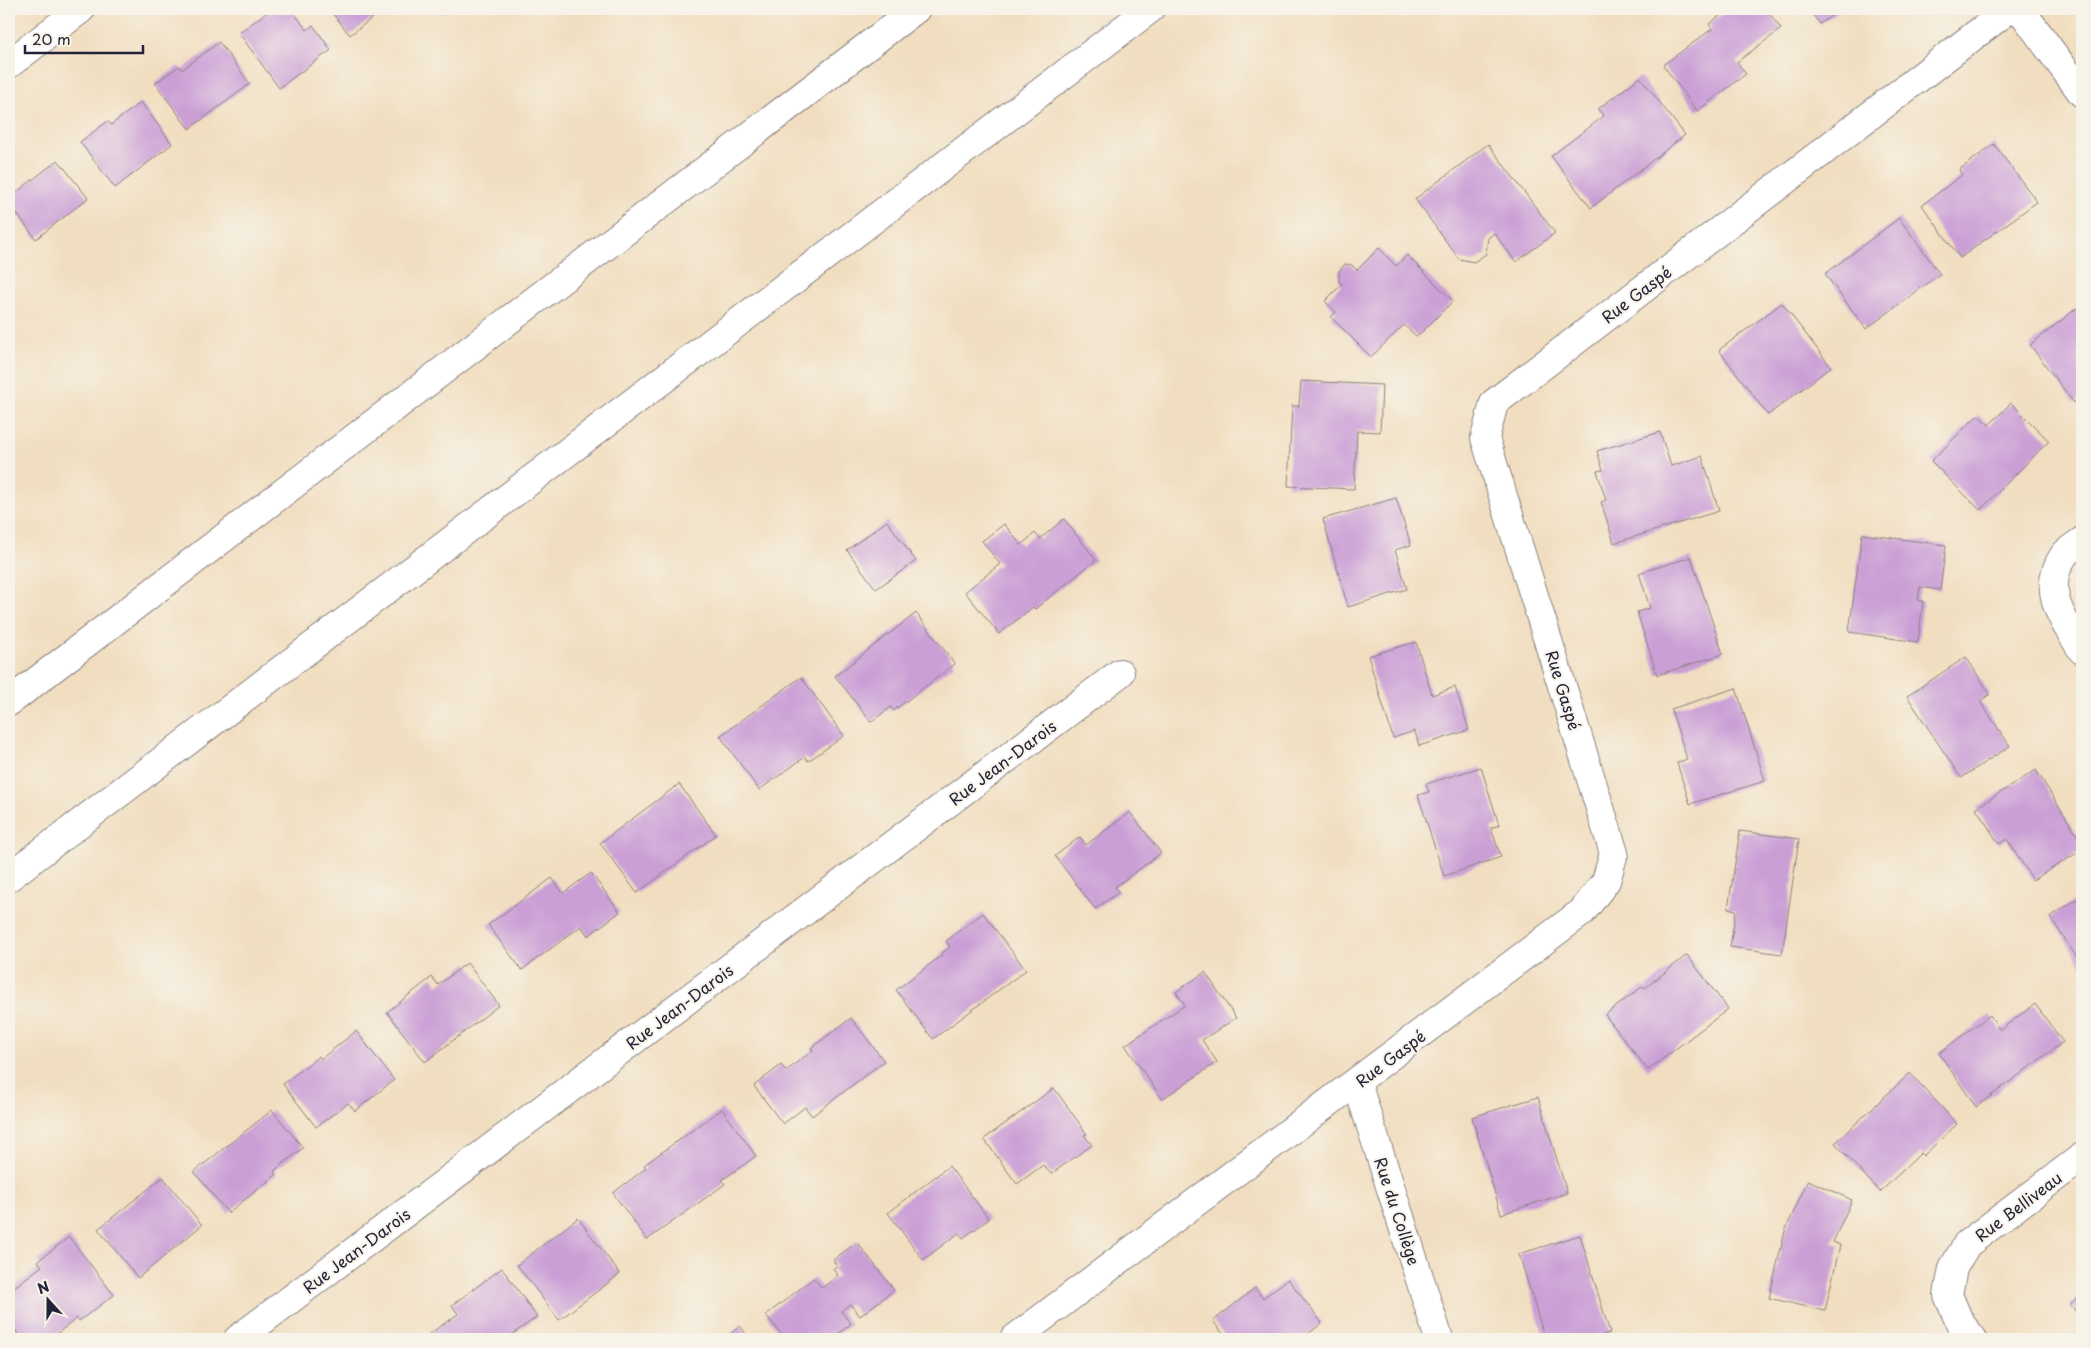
<svg xmlns="http://www.w3.org/2000/svg" width="2091" height="1348" viewBox="0 0 2091 1348" font-family="'Playpen Sans',sans-serif">
<style>
.building{fill:#ca9fd6}
.lines{fill:none;stroke-linecap:round;stroke-linejoin:round}
.street-casing{stroke:#8a807e;stroke-width:30}
.secondary-casing{stroke:#8a807e;stroke-width:30}
.highway-casing{stroke:#8a807e;stroke-width:30}
.street{stroke:#fff;stroke-width:28}
.secondary{stroke:#fff;stroke-width:28}
.highway{stroke:#fff;stroke-width:28}
.labels{text-anchor:middle;dominant-baseline:central;stroke-width:4;stroke-linejoin:round;paint-order:stroke}
.street-label{font-size:16px;fill:#22223b;stroke:#f7f3e8}
</style>
<rect width="100%" height="100%" fill="#f7f3e8"/>
<filter id="ink" filterUnits="userSpaceOnUse"><feTurbulence type="fractalNoise" baseFrequency=".02" numOctaves="2"/><feDisplacementMap in="SourceGraphic" scale="10" xChannelSelector="R" yChannelSelector="G"/><feConvolveMatrix kernelMatrix="1 2 1 2 8 2 1 2 1" color-interpolation-filters="sRGB"/></filter>
<filter id="wash" filterUnits="userSpaceOnUse"><feTurbulence type="fractalNoise" baseFrequency=".0096" numOctaves="4" result="noise"/><feDisplacementMap in="SourceGraphic" scale="20" xChannelSelector="R" yChannelSelector="G"/><feGaussianBlur stdDeviation="1.12" result="paint"/><feColorMatrix in="noise" values="0 0 0 0 0 0 0 0 0 0 0 0 0 0 0 0 0 1.4 0 .05"/><feComposite in="paint" operator="in"/></filter>
<g filter="url(#wash)">
<rect width="100%" height="100%" fill="#f1dec0"/>
<g id="blocks">
<path class="building" d="M271 9H291L307 30 313 25 331 50 279 88 239 33Z
M329 9H384L350 35Z
M437 9H448L443 14Z
M1729 9H1766L1781 29 1737 62 1746 74 1697 111 1663 65 1712 29 1709 24Z
M1808 9H1841L1820 24Z
M219 42 250 84 189 129 155 83 179 66 182 70Z
M1640 77 1685 135 1591 208 1551 156 1604 116 1598 109Z
M141 102 172 144 115 188 80 142 108 121 111 125Z
M1488 144 1555 233 1516 262 1494 233 1488 238 1486 254 1474 262 1459 259 1415 199Z
M1994 144 2037 202 1960 258 1922 205 1962 175 1959 170Z
M58 160 88 198 36 239 9 203V198Z
M1899 218 1940 274 1866 329 1825 274Z
M1379 248 1396 266 1407 255 1453 301 1417 337 1404 325 1371 357 1331 317 1336 312 1325 301 1342 284 1339 281V271L1345 264 1352 265 1357 270Z
M1782 303 1831 367 1768 415 1719 350Z
M2082 304V397L2074 403 2030 345Z
M1301 381 1382 385 1380 432 1357 431 1354 489 1288 486 1292 406H1299Z
M2011 403 2049 441 1980 510 1931 461 1978 415 1989 425Z
M1660 432 1671 466 1702 456 1719 511 1614 543 1601 502 1606 500 1597 471 1603 470 1597 451Z
M1396 498 1411 545 1395 550 1407 589 1348 607 1323 519Z
M1064 519 1096 560 1035 609 1033 607 999 634 965 592 1000 564 982 541 1004 524 1021 545 1035 533 1040 539Z
M887 521 916 561 876 589 847 550Z
M1862 534 1946 545 1940 590 1920 587 1918 600 1923 601 1918 642 1849 632Z
M1691 557 1723 654 1657 675 1637 612 1650 608 1639 573Z
M916 613 955 664 893 711 891 707 871 722 835 676Z
M1416 642 1432 695 1455 687 1469 730 1419 746 1415 731 1393 738 1368 656Z
M1966 657 1990 694 1980 701 2010 746 1961 778 1907 696Z
M801 677 844 736 808 761 805 757 759 790 720 736Z
M1736 688 1765 781 1690 804 1677 763 1687 759 1671 709Z
M1481 767 1499 825 1491 828 1501 857 1444 876 1418 795 1429 792 1426 784Z
M2036 770 2082 843V850L2033 880 2007 839 1999 844 1976 808Z
M679 784 716 835 637 893 600 843Z
M1130 812 1161 853 1115 887 1119 892 1095 909 1055 856 1080 837 1086 845Z
M1740 831 1799 839 1782 954 1730 947 1736 910 1728 908Z
M591 873 620 912 588 936 581 926 522 970 488 925 552 878 563 893Z
M2082 896V965L2050 917Z
M983 913 1026 970 933 1039 896 990 942 955 941 954 950 947 946 941Z
M1687 955 1728 1009 1648 1070 1605 1015 1643 986 1645 988Z
M467 963 499 1005 425 1062 387 1012 432 977 438 985Z
M1205 972 1236 1018 1202 1040 1217 1062 1162 1099 1125 1045 1185 1005 1176 992Z
M2035 1004 2063 1042 1976 1107 1939 1053 1990 1015 2000 1030Z
M851 1018 884 1061 812 1116 805 1107 783 1124 754 1086 781 1065 786 1071 813 1050 811 1048Z
M356 1031 394 1080 355 1111 348 1103 316 1127 283 1084 319 1056 321 1059Z
M1910 1073 1957 1124 1923 1156 1921 1153 1880 1192 1835 1143Z
M1054 1088 1087 1134 1084 1135 1092 1145 1051 1174 1043 1165 1017 1184 984 1139Z
M1538 1097 1567 1193 1501 1214 1472 1117Z
M722 1109 756 1156 722 1180 725 1184 647 1240 613 1193 646 1168 644 1165Z
M272 1110 303 1148 274 1171 277 1174 228 1213 194 1172Z
M949 1166 989 1219 963 1238 959 1233 923 1260 888 1213Z
M163 1177 202 1225 138 1278 98 1229Z
M1808 1180 1852 1200 1833 1242 1840 1245 1825 1311 1769 1298 1785 1231Z
M578 1218 620 1274 559 1320 517 1265Z
M1580 1235 1610 1333 1590 1339H1545L1519 1254Z
M69 1237 114 1295 79 1321 77 1318 50 1339H22L9 1322V1291L42 1266 38 1261Z
M857 1242 894 1290 860 1316 850 1304 841 1311 851 1324 832 1339H785L766 1315 814 1278 822 1288 838 1275 833 1269 837 1266 833 1260Z
M502 1268 537 1317 506 1339H432L429 1334 458 1314 452 1305Z
M1288 1279 1322 1323 1302 1339H1227L1213 1321 1255 1288 1263 1298Z
M2082 1295V1320L2070 1304Z
M740 1326 750 1339H723L728 1336Z"/>
</g>
</g>
<g filter="url(#ink)">
<use href="#blocks" fill-opacity="0" stroke="#8a807e" stroke-width="1"/>
<g class="lines">
<g class="street-casing">
<path id="street" d="M2020 9 2082 93
M9 64 81 9
M2082 541C2077 545 2068 550 2064 555 2040 590 2063 620 2082 650
M238 1339 1120 673
M1014 1339 1582 912 1606 881 1614 853 1485 438 1494 403 2009 9
M1973 1339 1960 1323 1948 1295 1953 1268 1967 1244 2082 1157"/>
</g>
<g class="secondary-casing">
<path id="secondary" d="M1357 1083 1439 1339"/>
</g>
<g class="highway-casing">
<path id="highway" d="M9 702 916 9
M9 877 1150 9"/>
</g>
<use href="#street" class="street"/>
<use href="#secondary" class="secondary"/>
<use href="#highway" class="highway"/>
</g>
</g>
<g class="labels">
<g class="street-label">
<text transform="translate(1636 294) rotate(-37)">Rue Gaspé</text>
<text transform="translate(1564 690) rotate(73)">Rue Gaspé</text>
<text transform="translate(1002 762) rotate(-37)">Rue Jean-Darois</text>
<text transform="translate(679 1006) rotate(-37)">Rue Jean-Darois</text>
<text transform="translate(1390 1058) rotate(-37)">Rue Gaspé</text>
<text transform="translate(2018 1206) rotate(-37)">Rue Belliveau</text>
<text transform="translate(1398 1211) rotate(72)">Rue du Collège</text>
<text transform="translate(356 1250) rotate(-37)">Rue Jean-Darois</text>
</g>
</g>
<rect width="2091" height="1348" fill="none" stroke="#f7f3e8" stroke-width="30"/>
<g transform="translate(48 1300) rotate(339)" stroke="#f7f3e8" stroke-width="4" paint-order="stroke">
<path d="M0-4L9 19L0 12L-9 19Z" fill="#22223b"/>
<text y="-8" font-size="14" font-weight="bold" text-anchor="middle" fill="#22223b">N</text>
</g>
<path d="M25 45v8h118v-8" fill="none" stroke="#22223b" stroke-width="2.5"/>
<text x="32" y="45" font-size="15" fill="#22223b" stroke="#f7f3e8" stroke-width="4" paint-order="stroke">20 m</text>
</svg>
